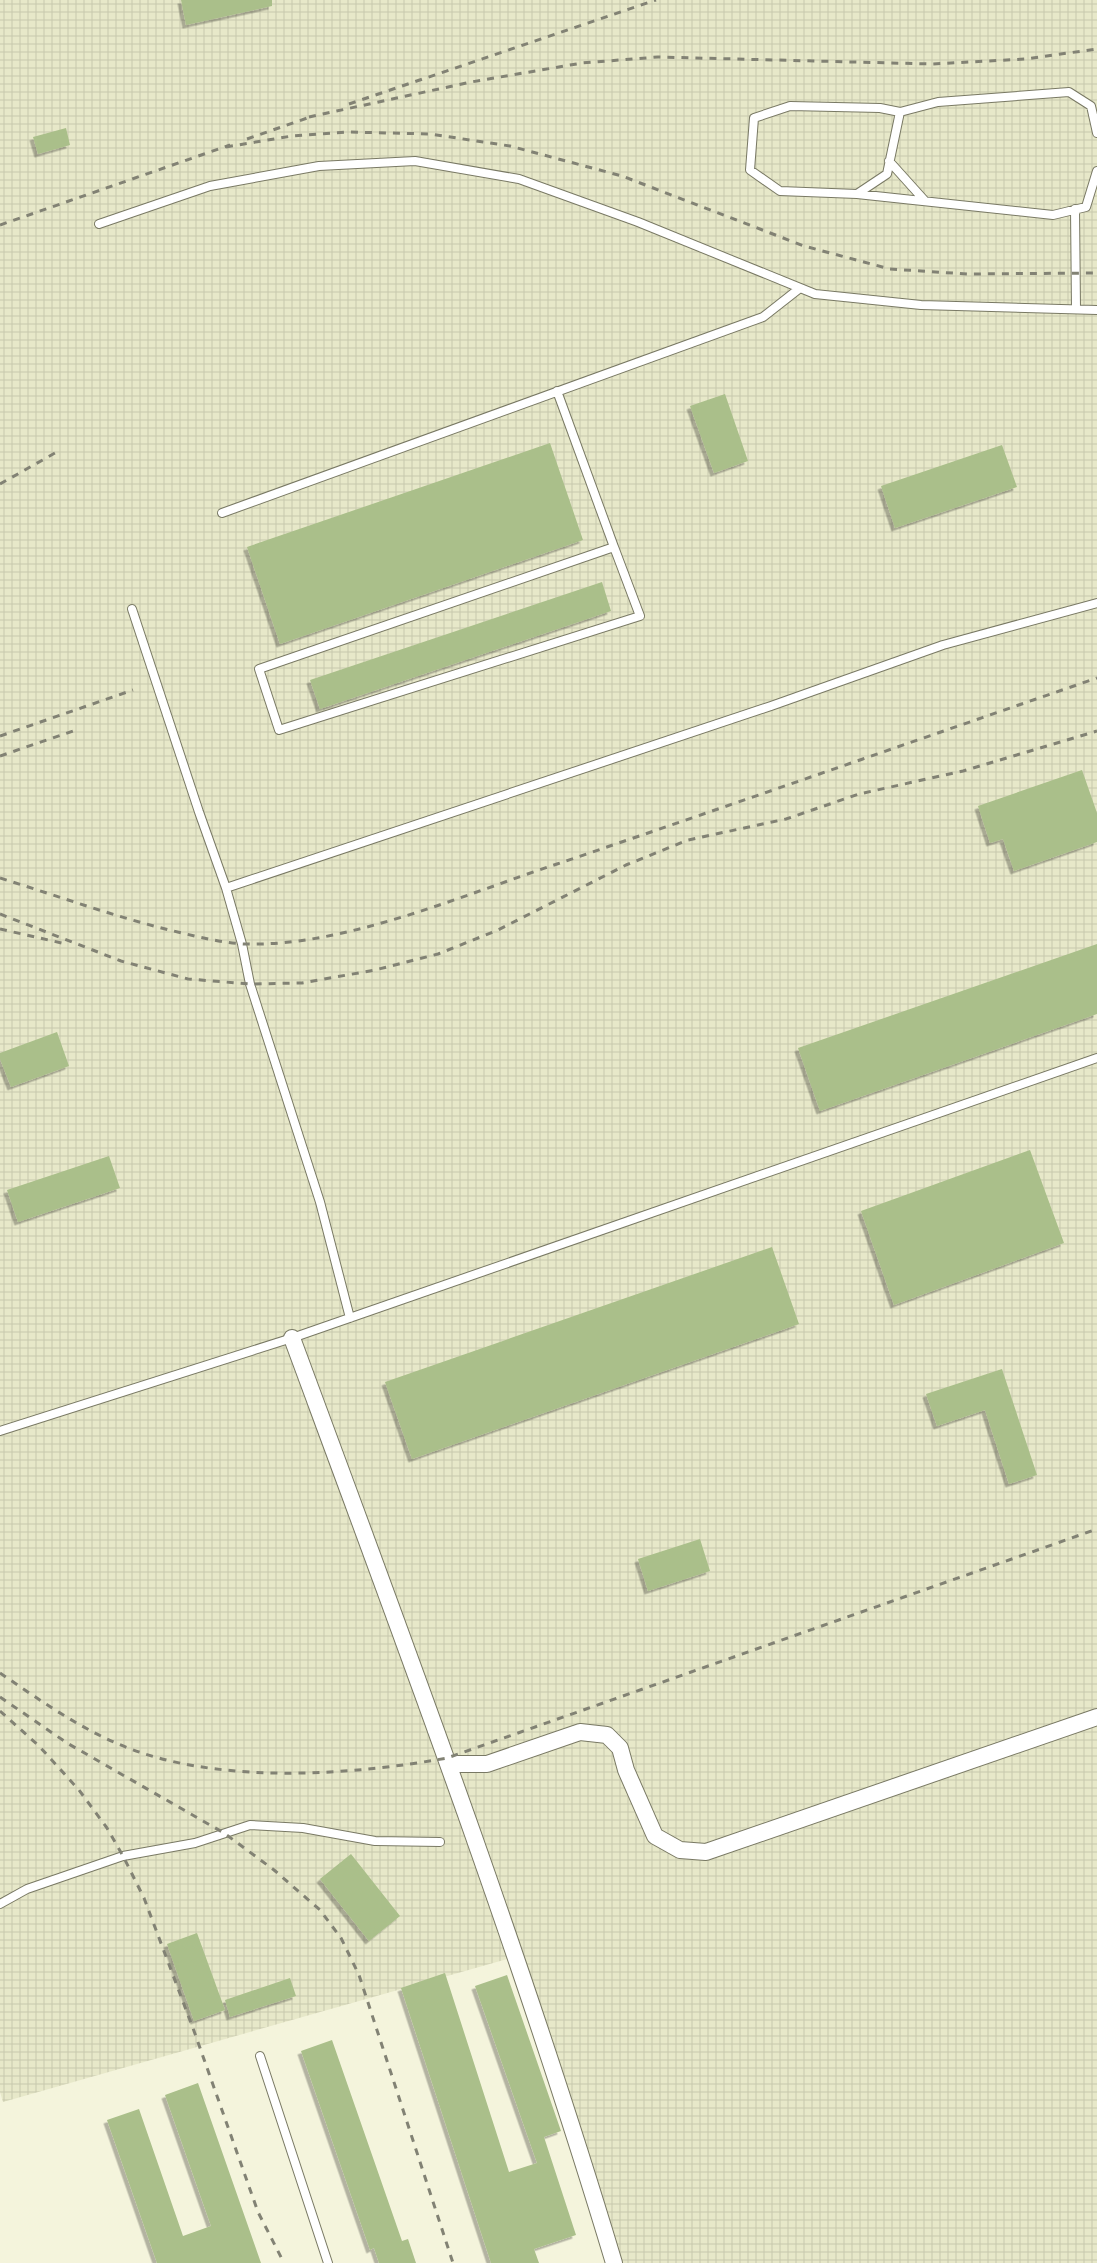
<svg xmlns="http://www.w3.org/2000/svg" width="1097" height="2263" viewBox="0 0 1097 2263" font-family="Helvetica,sans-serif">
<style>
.industrial{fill:url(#industrial-grid)}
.building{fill:#aabf8a;filter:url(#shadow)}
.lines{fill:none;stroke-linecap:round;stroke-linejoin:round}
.lane-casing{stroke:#797964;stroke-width:10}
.street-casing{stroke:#797964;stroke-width:18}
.lane{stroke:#fff;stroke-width:8}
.street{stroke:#fff;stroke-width:16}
.rail{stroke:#828274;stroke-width:3;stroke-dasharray:7 7;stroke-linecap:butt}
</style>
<defs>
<pattern id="industrial-grid" width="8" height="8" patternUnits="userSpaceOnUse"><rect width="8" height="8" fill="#e7e8c9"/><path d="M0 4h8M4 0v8" fill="none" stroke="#c7c8ad"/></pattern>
<filter id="shadow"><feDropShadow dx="-3.5" dy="3.5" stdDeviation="0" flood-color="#0004"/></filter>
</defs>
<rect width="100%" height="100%" fill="#f4f4dc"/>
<path class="industrial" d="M0 0H1097V2263H610L511 1958 3 2102 0 2092Z"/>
<path class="building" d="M181 0H272V6L186 25Z
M66 128 70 145 38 154 33 137Z
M725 394 748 461 714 473 690 406Z
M550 443 583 540 280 644 247 547Z
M1002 445 1017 487 895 528 881 486Z
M602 582 611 611 320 709 310 680Z
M1082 770 1097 813V842L1014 871 1003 839 990 843 978 806Z
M1097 944V1014L820 1111 798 1048Z
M57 1032 69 1066 11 1087 0 1059V1053Z
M1030 1150 1064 1243 894 1305 861 1211Z
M109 1156 120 1188 18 1222 7 1190Z
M772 1247 799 1324 412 1459 385 1382Z
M1002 1369 1037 1475 1009 1484 985 1410 937 1426 926 1394Z
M700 1539 710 1571 648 1591 638 1559Z
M351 1854 400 1916 369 1941 320 1879Z
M197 1933 225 2010 194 2021 167 1944Z
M445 1973 509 2172 537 2163 475 1986 507 1975 561 2131 544 2137 576 2235 534 2249 539 2263H491L401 1988Z
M290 1978 296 1996 230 2017 225 2000Z
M332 2040 402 2241 408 2239 416 2263H379L374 2248 370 2250 301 2051Z
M198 2083 261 2263H157L107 2120 139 2109 183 2236 211 2226 165 2095Z"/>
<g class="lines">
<g class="lane-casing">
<path id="lane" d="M790 106 880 108 900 112 887 174 857 194 780 191 750 170 754 118Z
M900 112 938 102 1069 92 1091 106 1097 133
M889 161 925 201
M857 194 1053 215 1086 207 1097 171
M1075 209 1076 309
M99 224 210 186 319 166 415 161 519 179 638 222 815 294 921 305 1097 310
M557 391 614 547 259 669 279 730 640 616 614 547
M222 513 763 317 800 288
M132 609 199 812 226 888 242 944 250 984 320 1202 350 1318
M226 888 771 706 943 645 1097 603
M0 1431 292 1338 1097 1058
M0 1904 27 1889 123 1856 195 1843 250 1825 303 1828 375 1841 440 1842
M260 2056 328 2263"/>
</g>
<g class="street-casing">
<path id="street" d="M292 1338C405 1644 520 1950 614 2263
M448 1764H487L580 1732 607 1735 620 1748 626 1770 655 1836 680 1850 706 1852 1097 1717"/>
</g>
<use href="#lane" class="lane"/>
<use href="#street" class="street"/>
<path class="rail" d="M349 104 656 0
M309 117 471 82 582 63 658 57 932 64 1025 59 1097 49
M247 139 313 116
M226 147 292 136 347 132 430 134 510 146 622 176 804 246 890 269 967 274 1097 273
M0 225 230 145
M0 484 55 453
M0 736 133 690
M0 756 73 731
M0 878C61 897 121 919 182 933 203 938 224 943 245 944 344 947 463 895 557 864 737 803 917 740 1097 678
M0 914 121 961 188 979 250 984 302 983 375 970 438 954 498 930 626 865 688 840 786 819 859 794 963 771 1097 731
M0 929 66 944
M0 1673C44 1703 90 1736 142 1753 233 1783 353 1775 447 1758L1097 1529
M0 1697 67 1743 224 1833 274 1870 320 1910 341 1938 359 1975 453 2263
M0 1711 39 1746 79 1790 107 1828 123 1856 144 1898 194 2031 258 2212 284 2263"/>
</g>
</svg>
